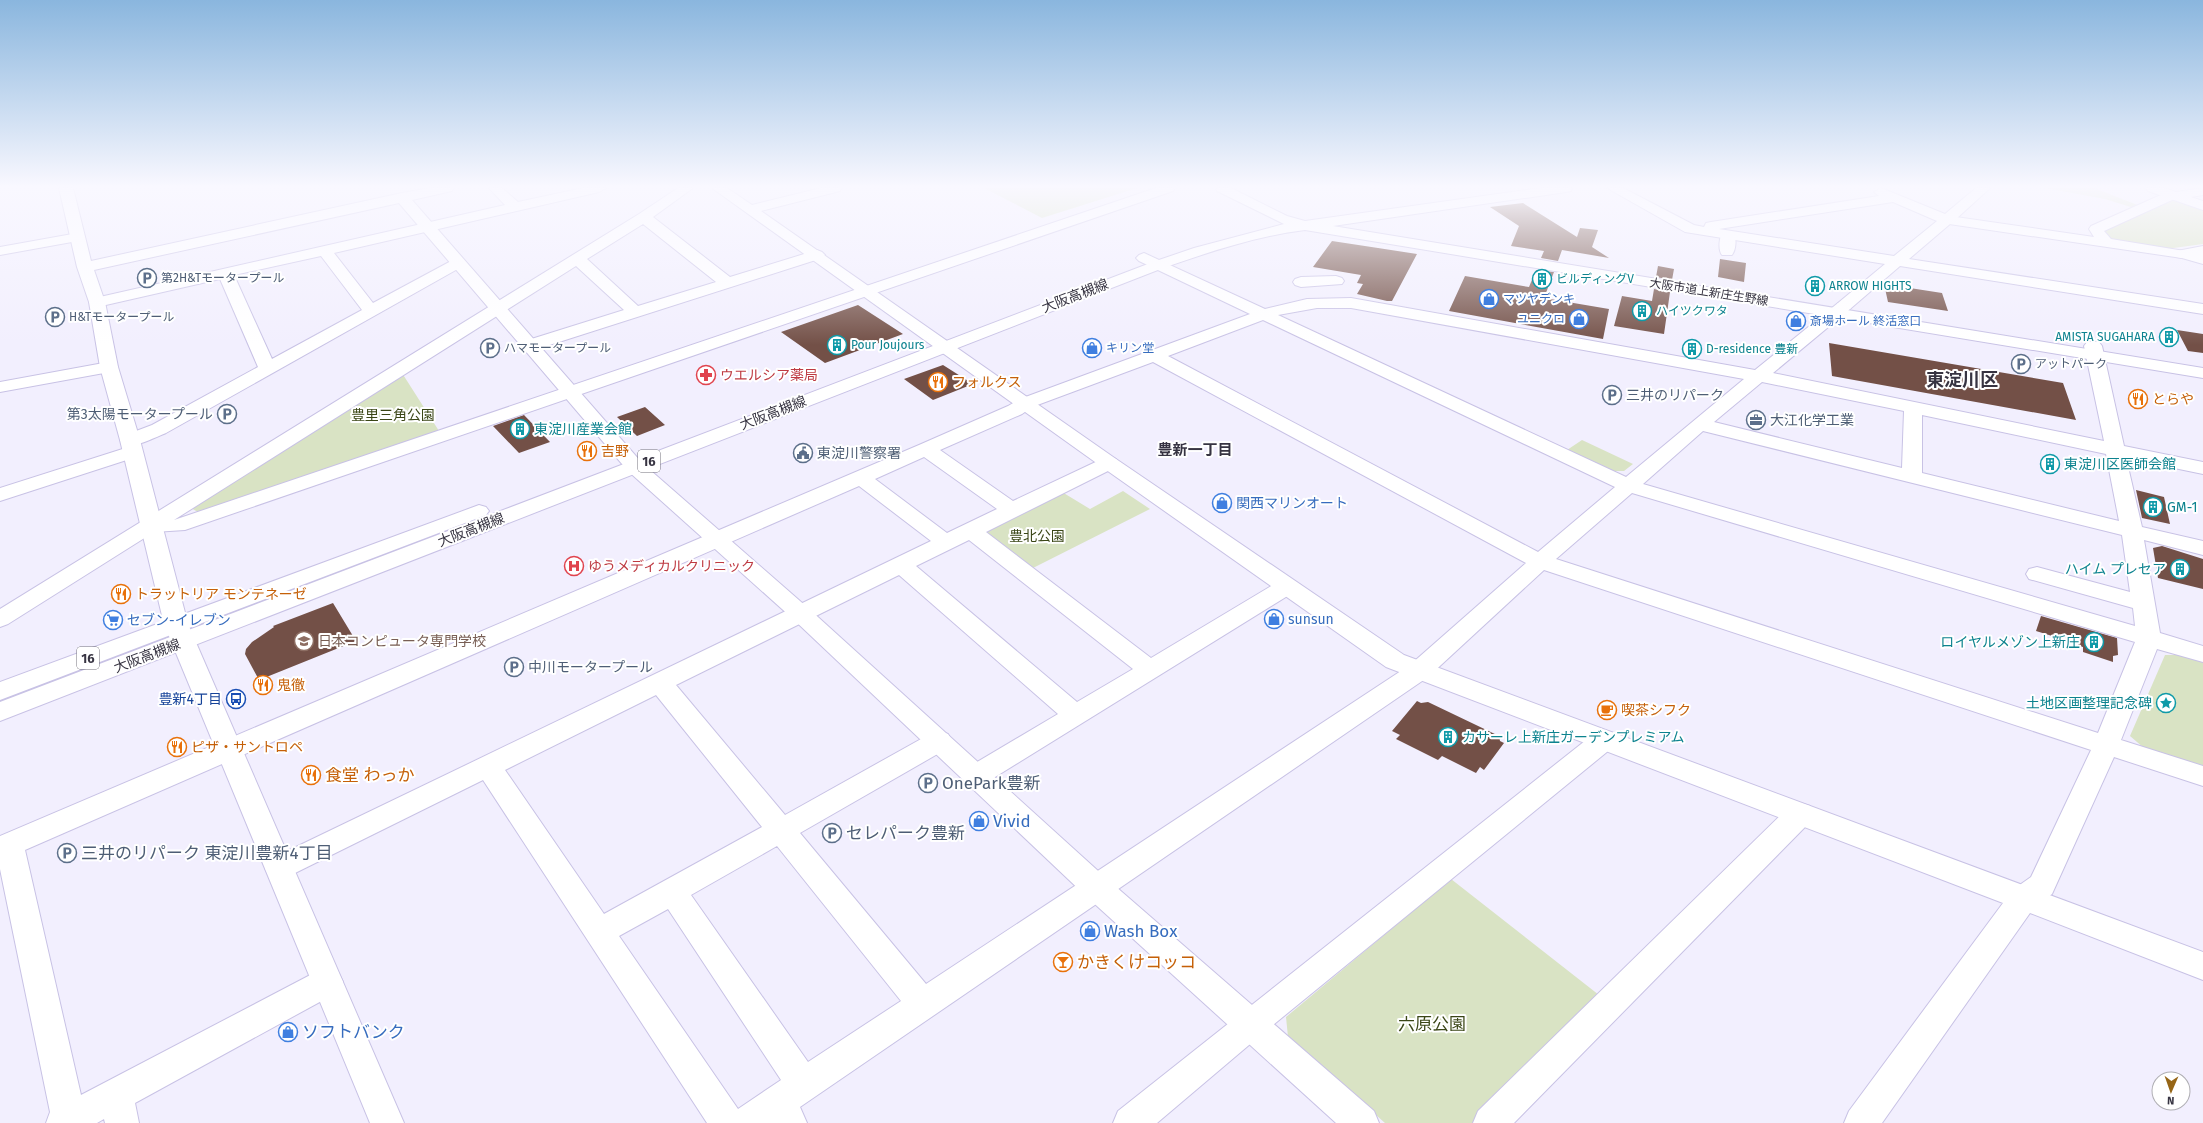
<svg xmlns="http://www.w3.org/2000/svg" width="2203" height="1123" viewBox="0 0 2203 1123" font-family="'Fira Sans','Noto Sans JP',sans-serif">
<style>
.green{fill:#d9e3c4}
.building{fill:#735047}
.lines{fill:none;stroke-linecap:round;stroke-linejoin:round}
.minor-casing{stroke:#c8c2e5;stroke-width:2}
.tertiary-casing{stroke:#c8c2e5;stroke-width:2}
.primary-casing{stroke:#c8c2e5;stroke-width:2}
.minor{fill:#fff;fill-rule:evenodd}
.tertiary{fill:#fff;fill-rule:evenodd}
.primary{fill:#fff;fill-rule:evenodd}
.labels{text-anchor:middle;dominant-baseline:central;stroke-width:4;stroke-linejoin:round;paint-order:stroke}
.far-service-label{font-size:12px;fill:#4e5e75;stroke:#fff;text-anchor:start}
.far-culture-label{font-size:12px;fill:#0d838f;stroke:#fff;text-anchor:start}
.far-street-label{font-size:12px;fill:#373442;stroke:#fff}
.far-shop-label{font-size:12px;fill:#366cbe;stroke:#fff;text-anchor:start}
.shield{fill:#fff;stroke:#73717b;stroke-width:1}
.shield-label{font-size:13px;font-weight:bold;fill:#373442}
.street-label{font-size:14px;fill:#373442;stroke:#fff}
.health-label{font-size:14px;fill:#be3a42;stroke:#fff;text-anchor:start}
.food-label{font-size:14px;fill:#c56008;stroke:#fff;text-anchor:start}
.service-label{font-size:14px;fill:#4e5e75;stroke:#fff;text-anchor:start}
.park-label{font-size:14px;fill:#3a4616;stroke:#fff}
.culture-label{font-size:14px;fill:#0d838f;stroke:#fff;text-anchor:start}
.shop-label{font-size:14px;fill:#366cbe;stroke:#fff;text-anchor:start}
.education-label{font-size:14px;fill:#785e54;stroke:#fff;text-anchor:start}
.transit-label{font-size:14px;fill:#164399;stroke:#fff;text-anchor:end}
.neighbourhood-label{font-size:15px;font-weight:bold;fill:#373442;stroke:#fff}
.near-food-label{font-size:17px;fill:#c56008;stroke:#fff;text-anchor:start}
.near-service-label{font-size:17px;fill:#4e5e75;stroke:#fff;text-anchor:start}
.near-shop-label{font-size:17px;fill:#366cbe;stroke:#fff;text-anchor:start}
.near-park-label{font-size:17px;fill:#3a4616;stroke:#fff}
.district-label{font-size:18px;font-weight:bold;fill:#373442;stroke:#fff}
</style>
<rect width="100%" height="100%" fill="#f2effe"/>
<path class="green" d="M984 188H1137L1042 218Z
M2045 188H2094L2140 206 2134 208 2105 199Z
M2174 199 2203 210V244L2166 249 2108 239 2102 230Z
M402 373 439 431 198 512 189 507Z
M1582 440 1633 464 1624 471H1612L1567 450Z
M1123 491 1150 509 1031 569 986 534 989 529 1062 492 1090 509Z
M2165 655H2180L2203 662V766L2144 748 2130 736Z
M1451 879 1599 995 1473 1123H1385L1288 1037 1286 1017Z"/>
<path class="building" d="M1523 203 1577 237 1580 228 1598 230 1592 247 1609 258 1562 250 1558 261 1541 258 1544 251 1511 246 1519 226 1490 207Z
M1332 241 1378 248 1417 254 1392 301H1387L1357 294 1363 284 1357 283 1361 275 1313 267Z
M1720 259 1746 263 1744 282 1718 277Z
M1658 266 1674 269 1672 280 1656 277Z
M1536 270 1554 272 1544 298 1609 309 1603 339 1449 311 1465 276 1529 287Z
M1884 284 1942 293 1948 311 1888 302Z
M1654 289 1670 292 1664 334 1614 326 1622 296 1652 301Z
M858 305 903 334 825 363 781 332Z
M2177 330 2203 334V353L2188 351Z
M1829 343 2063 383 2076 420 1832 376Z
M943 365 973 384 933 400 904 379Z
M645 407 665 425 637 436 617 417Z
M524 415 550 442 519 453 493 426Z
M2136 490 2164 497 2170 524 2142 518Z
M2162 546 2203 559V589L2158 578 2153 548Z
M333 603 356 641 259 680 245 654 246 649 252 642 274 627 273 626Z
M2041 616 2117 638 2118 655 2113 656V662L2083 652V647L2078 646V644L2036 631Z
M1417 701 1421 703 1428 702 1499 736 1500 741 1504 743 1484 770 1480 767 1476 773 1442 756 1438 760 1396 739 1400 735 1392 731Z"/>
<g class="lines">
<g class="minor-casing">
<path id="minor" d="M489 188H502L518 202 583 188H606L599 192 334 253 373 303 453 260H463L466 263 463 266 166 433C153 438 137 448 123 444L120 440 123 436 152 425 258 367 220 279 97 307 91 305 89 302 91 299 505 205ZM321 256 362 310 272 359 234 275Z
M678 188H693L653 217 730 277 817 250 822 252 825 255 822 258 537 349H525L522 345 525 341 624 310 576 266 174 520 1156 188H1175L1173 191 185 530 154 532 8 624 0 627V609L639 214ZM643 224 716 282 638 306 587 259Z
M2203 188V195L2172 200 2104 231 2111 239 2203 254V264L2182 258 1949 224 1942 220 1949 216 2094 237 2089 229 2091 226 2163 194Z
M1728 231 1733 232C1737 237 1736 250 1732 255H1722C1718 250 1719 237 1723 232Z
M78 233 83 234 85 237 83 240 0 255V247Z
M1144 253 1265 309 1307 299 1351 298 1755 370 1838 303H1850L1852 306 1850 309 1773 373 2104 441 2084 346 2087 342H2099L2102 346 2124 446 2203 462V474L2126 458 2142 527 2203 541V555L2144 540 2160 633 2203 646V662L2157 649 2121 740 2203 766V786L2114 757 2052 894C2038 904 2031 913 2014 907L2009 898 2014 889 2031 877 2091 750 1544 570 1428 677 800 1107 807 1123H707L483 780 289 876 279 880 269 876 265 868 269 860 931 541 859 486 25 850 81 1095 316 972 327 968 338 972 343 982 338 992 135 1103 139 1123H105L104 1119 97 1123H46L50 1112 0 869V836L919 445 1008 406 1020 399 1250 314 1139 261 1136 258 1139 255ZM1317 308H1351L1744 379 1626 477 1278 315ZM1263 320 1615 487 1538 552 1168 356ZM1153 362 1526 563 1410 665 926 984 800 833 948 748 952 741 948 734 939 731 930 734 785 815 676 685 899 575 1058 714 967 768 964 775 967 782 977 785 987 782 1294 592 1297 587 1294 582 1286 580 1278 582 1151 658 986 532 1116 467 1119 463 1116 459 1109 457 1102 459 1013 501 940 450 1022 414 1032 407ZM1762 382 1904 411 1902 468 1714 422ZM1922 415 2106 454 2119 521 1922 473ZM1703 431 2122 535 2130 592 2037 567 2029 569 2026 574 2029 579 2133 608 2135 626 1643 484ZM924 457 997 509 947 533 875 479ZM1632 493 2135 642 2098 733 1556 559ZM969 540 1133 669 1077 702 916 566ZM656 695 762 827 604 914 505 770ZM777 846 901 1001 808 1062 691 895ZM668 909 781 1080 738 1109 619 936Z
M1336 276 1342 278 1344 281 1342 284 1301 287 1295 285 1293 282 1295 279 1301 277Z
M109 362 115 363 118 367 115 371 0 392V382Z
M132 446 139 448 142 452 139 456 0 501V488Z
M1604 730 1613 733 1617 740 1613 747 1262 1034 1157 1123H1113L1118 1111 1595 733Z
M1800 803 1810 806 1814 814 1810 822 1514 1123H1473L1478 1111 1790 806Z"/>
</g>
<g class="tertiary-casing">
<path id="tertiary" d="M59 188H73L91 261 402 193 430 188H453L452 191 412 200 642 463 808 608 1107 879 1374 1111 1379 1123H1336L1087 897 792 618 628 471 399 203 94 270 105 302 118 367 140 440 188 624 404 1123H370L164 624 120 440 100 367 89 302 77 267Z
M712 188H727L752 205 821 188H841L840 191 761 211 1116 459 1404 655 2203 952V980L2030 913 1882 1123H1844L1849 1111 2003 903 1386 667 1102 467Z
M1607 188H1623L1694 225 1704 227 1706 223 1711 222 1879 196 1874 192 1881 188 1945 214 1976 188H1990L1956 219 1954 223 1950 224 1909 259 2203 304V314L1900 266 1850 309H1838L1836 306 1838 303 1885 264 1685 232ZM1893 202 1937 221 1894 256 1719 229Z
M2146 188H2164L2203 201V210L2148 191Z
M2203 246V254L2182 258 2177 257 2175 254 2177 251Z"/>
</g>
<g class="primary-casing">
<path id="primary" d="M1216 188H1231L1287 216 1305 221 1541 188H1572L1571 191 1566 192 1333 226 2203 368V378L1305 230C1257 236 1209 252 1163 268L0 721V702L1153 262 1194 248 1284 224 1217 191Z
M479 505 486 507 489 511 486 515 0 700V682Z"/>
</g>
<use href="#minor" class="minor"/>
<use href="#tertiary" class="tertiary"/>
<use href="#primary" class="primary"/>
</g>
<linearGradient id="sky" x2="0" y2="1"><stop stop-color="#8ab6de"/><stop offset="0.54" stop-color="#f9f8ff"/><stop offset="1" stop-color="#f9f8ff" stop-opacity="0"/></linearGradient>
<rect width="2203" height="345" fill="url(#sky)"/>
<defs>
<g id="parking-ring" transform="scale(1)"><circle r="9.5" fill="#fff" stroke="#5c6f8a" stroke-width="1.5"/><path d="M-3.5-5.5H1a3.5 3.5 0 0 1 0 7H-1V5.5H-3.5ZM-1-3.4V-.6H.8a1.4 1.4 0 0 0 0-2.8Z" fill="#5c6f8a"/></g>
<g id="building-ring" transform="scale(1)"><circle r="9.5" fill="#fff" stroke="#0f9aa8" stroke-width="1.5"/><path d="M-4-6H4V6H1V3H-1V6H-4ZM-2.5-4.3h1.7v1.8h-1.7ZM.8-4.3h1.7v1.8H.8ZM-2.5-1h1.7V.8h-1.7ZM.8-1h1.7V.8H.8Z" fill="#0f9aa8"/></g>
<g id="shop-ring" transform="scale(1)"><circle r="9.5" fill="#fff" stroke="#3f7fe0" stroke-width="1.5"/><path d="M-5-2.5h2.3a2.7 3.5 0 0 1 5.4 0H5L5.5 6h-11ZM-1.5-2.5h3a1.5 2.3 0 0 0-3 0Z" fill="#3f7fe0"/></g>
<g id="pharmacy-ring" transform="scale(1)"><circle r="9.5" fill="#fff" stroke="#e0444e" stroke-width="1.5"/><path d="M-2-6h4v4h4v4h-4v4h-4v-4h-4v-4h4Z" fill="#e0444e"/></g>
<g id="restaurant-ring" transform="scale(1)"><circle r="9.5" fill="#fff" stroke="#e8710a" stroke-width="1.5"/><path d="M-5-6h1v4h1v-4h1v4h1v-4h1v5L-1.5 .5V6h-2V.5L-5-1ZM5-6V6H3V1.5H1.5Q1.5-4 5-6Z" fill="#e8710a"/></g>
<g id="office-ring" transform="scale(1)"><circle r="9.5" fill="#fff" stroke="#5c6f8a" stroke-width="1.5"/><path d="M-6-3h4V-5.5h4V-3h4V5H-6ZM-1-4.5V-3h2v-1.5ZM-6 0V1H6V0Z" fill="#5c6f8a"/></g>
<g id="civic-ring" transform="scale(1)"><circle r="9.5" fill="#fff" stroke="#5c6f8a" stroke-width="1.5"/><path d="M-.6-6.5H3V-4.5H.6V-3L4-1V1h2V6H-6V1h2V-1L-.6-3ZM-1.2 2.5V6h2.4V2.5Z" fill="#5c6f8a"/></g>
<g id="hospital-ring" transform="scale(1)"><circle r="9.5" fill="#fff" stroke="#e0444e" stroke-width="1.5"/><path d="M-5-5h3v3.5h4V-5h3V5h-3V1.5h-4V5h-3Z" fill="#e0444e"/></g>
<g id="supermarket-ring" transform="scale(1)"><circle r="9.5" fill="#fff" stroke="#3f7fe0" stroke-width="1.5"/><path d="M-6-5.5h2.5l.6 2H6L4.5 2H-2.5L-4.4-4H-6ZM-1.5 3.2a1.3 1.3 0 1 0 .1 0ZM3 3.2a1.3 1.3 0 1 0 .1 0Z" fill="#3f7fe0"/></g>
<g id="university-ring" transform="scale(1)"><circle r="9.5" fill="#fff" stroke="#8d6e63" stroke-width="1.5"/><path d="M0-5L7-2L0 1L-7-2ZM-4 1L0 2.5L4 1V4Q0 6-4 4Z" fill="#8d6e63"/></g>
<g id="bus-ring" transform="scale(1)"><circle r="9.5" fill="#fff" stroke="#1a4fb4" stroke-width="1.5"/><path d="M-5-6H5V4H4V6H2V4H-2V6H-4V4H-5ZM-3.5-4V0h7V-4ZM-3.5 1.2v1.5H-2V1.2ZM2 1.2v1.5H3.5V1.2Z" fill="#1a4fb4"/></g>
<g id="sight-ring" transform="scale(1)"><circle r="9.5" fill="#fff" stroke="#0f9aa8" stroke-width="1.5"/><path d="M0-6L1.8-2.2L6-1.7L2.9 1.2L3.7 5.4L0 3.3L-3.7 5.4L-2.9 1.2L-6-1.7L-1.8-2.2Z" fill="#0f9aa8"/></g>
<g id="cafe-ring" transform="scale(1)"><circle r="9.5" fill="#fff" stroke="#e8710a" stroke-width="1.5"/><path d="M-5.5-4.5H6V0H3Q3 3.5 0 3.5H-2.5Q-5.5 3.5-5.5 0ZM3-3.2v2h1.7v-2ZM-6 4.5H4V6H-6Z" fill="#e8710a"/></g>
<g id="bar-ring" transform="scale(1)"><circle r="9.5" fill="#fff" stroke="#e8710a" stroke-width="1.5"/><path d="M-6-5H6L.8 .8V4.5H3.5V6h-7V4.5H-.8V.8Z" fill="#e8710a"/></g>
</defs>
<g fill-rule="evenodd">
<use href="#parking-ring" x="147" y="278"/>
<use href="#building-ring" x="1542" y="279"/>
<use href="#building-ring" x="1815" y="286"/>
<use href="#shop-ring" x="1489" y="299"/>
<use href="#building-ring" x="1642" y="311"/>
<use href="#parking-ring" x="55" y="317"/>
<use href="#shop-ring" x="1579" y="319"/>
<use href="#shop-ring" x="1796" y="321"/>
<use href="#building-ring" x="2169" y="337"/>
<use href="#building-ring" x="837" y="345"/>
<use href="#parking-ring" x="490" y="348"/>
<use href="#shop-ring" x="1092" y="348"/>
<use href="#building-ring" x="1692" y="349"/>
<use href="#parking-ring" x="2021" y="364"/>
<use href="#pharmacy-ring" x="706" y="375"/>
<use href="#restaurant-ring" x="938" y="382"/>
<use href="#parking-ring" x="1612" y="395"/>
<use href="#restaurant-ring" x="2138" y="399"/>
<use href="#parking-ring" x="227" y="414"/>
<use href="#office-ring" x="1756" y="420"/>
<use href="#building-ring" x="520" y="429"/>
<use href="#restaurant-ring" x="587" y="451"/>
<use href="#civic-ring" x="803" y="453"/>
<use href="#building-ring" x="2050" y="464"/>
<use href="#shop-ring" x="1222" y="503"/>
<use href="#building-ring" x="2153" y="507"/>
<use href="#hospital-ring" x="574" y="566"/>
<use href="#building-ring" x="2180" y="569"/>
<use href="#restaurant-ring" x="121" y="594"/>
<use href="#shop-ring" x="1274" y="619"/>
<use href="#supermarket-ring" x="113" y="620"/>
<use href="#university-ring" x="304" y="641"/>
<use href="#building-ring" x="2094" y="642"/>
<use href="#parking-ring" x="514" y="667"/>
<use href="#restaurant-ring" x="263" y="685"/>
<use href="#bus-ring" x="236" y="699"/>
<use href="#sight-ring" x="2166" y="703"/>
<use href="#cafe-ring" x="1607" y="710"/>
<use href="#building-ring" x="1448" y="737"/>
<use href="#restaurant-ring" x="177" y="747"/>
<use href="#restaurant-ring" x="311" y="775"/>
<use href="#parking-ring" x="928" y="783"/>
<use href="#shop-ring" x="979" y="821"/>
<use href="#parking-ring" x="832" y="833"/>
<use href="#parking-ring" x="67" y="853"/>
<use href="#shop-ring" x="1090" y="931"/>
<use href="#bar-ring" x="1063" y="962"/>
<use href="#shop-ring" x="288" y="1032"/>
</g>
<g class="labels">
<g class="far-service-label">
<text x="161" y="278">第2H&amp;Tモータープール</text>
<text x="69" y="317">H&amp;Tモータープール</text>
<text x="504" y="348">ハマモータープール</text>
<text x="2035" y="364">アットパーク</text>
</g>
<g class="far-culture-label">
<text x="1556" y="279">ビルディングV</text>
<text x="1829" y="286">ARROW HIGHTS</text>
<text x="1656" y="311">ハイツクワタ</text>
<text x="2155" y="337" text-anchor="end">AMISTA SUGAHARA</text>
<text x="851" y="345">Pour Joujours</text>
<text x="1706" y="349">D-residence 豊新</text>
</g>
<g class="far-street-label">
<text transform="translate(1709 292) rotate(9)">大阪市道上新庄生野線</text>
</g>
<g class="far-shop-label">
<text x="1503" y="299">マツヤデンキ</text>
<text x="1565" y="319" text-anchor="end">ユニクロ</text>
<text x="1810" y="321">斎場ホール 終活窓口</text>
<text x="1106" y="348">キリン堂</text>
</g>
<g class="shield">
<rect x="638" y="450" width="22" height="22" rx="3"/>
<rect x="77" y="647" width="22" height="22" rx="3"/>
</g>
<g class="shield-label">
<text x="649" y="461">16</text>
<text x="88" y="658">16</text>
</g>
<g class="street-label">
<text transform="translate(1075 296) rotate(-21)">大阪高槻線</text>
<text transform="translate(773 413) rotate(-21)">大阪高槻線</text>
<text transform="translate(471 530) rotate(-21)">大阪高槻線</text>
<text transform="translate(147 656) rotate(-21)">大阪高槻線</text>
</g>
<g class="health-label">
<text x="720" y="375">ウエルシア薬局</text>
<text x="588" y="566">ゆうメディカルクリニック</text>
</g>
<g class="food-label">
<text x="952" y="382">フォルクス</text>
<text x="2152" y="399">とらや</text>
<text x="601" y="451">吉野</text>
<text x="135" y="594">トラットリア モンテネーゼ</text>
<text x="277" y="685">鬼徹</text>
<text x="1621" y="710">喫茶シフク</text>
<text x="191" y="747">ピザ・サントロペ</text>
</g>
<g class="service-label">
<text x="1626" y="395">三井のリパーク</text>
<text x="213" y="414" text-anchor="end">第3太陽モータープール</text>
<text x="1770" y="420">大江化学工業</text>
<text x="817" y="453">東淀川警察署</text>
<text x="528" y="667">中川モータープール</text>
</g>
<g class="park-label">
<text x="393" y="415">豊里三角公園</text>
<text x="1037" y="536">豊北公園</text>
</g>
<g class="culture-label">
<text x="534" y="429">東淀川産業会館</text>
<text x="2064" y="464">東淀川区医師会館</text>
<text x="2167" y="507">GM-1</text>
<text x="2166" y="569" text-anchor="end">ハイム プレセア</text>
<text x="2080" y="642" text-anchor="end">ロイヤルメゾン上新庄</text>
<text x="2152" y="703" text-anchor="end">土地区画整理記念碑</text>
<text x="1462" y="737">カサーレ上新庄ガーデンプレミアム</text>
</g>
<g class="shop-label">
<text x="1236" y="503">関西マリンオート</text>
<text x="1288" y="619">sunsun</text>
<text x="127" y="620">セブン-イレブン</text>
</g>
<g class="education-label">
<text x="318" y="641">日本コンピュータ専門学校</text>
</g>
<g class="transit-label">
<text x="222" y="699">豊新4丁目</text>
</g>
<g class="neighbourhood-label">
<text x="1195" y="450">豊新一丁目</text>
</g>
<g class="near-food-label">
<text x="325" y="775">食堂 わっか</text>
<text x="1077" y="962">かきくけコッコ</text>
</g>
<g class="near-service-label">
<text x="942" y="783">OnePark豊新</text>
<text x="846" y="833">セレパーク豊新</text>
<text x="81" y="853">三井のリパーク 東淀川豊新4丁目</text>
</g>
<g class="near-shop-label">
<text x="993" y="821">Vivid</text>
<text x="1104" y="931">Wash Box</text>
<text x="302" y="1032">ソフトバンク</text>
</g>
<g class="near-park-label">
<text x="1432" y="1024">六原公園</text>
</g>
<g class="district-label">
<text x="1962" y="380">東淀川区</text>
</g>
</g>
<g transform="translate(2171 1091) rotate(182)"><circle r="19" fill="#ffffff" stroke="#afaeb3"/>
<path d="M0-3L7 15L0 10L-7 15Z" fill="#966516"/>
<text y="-6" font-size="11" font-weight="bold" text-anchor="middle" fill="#373442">N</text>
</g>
</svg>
